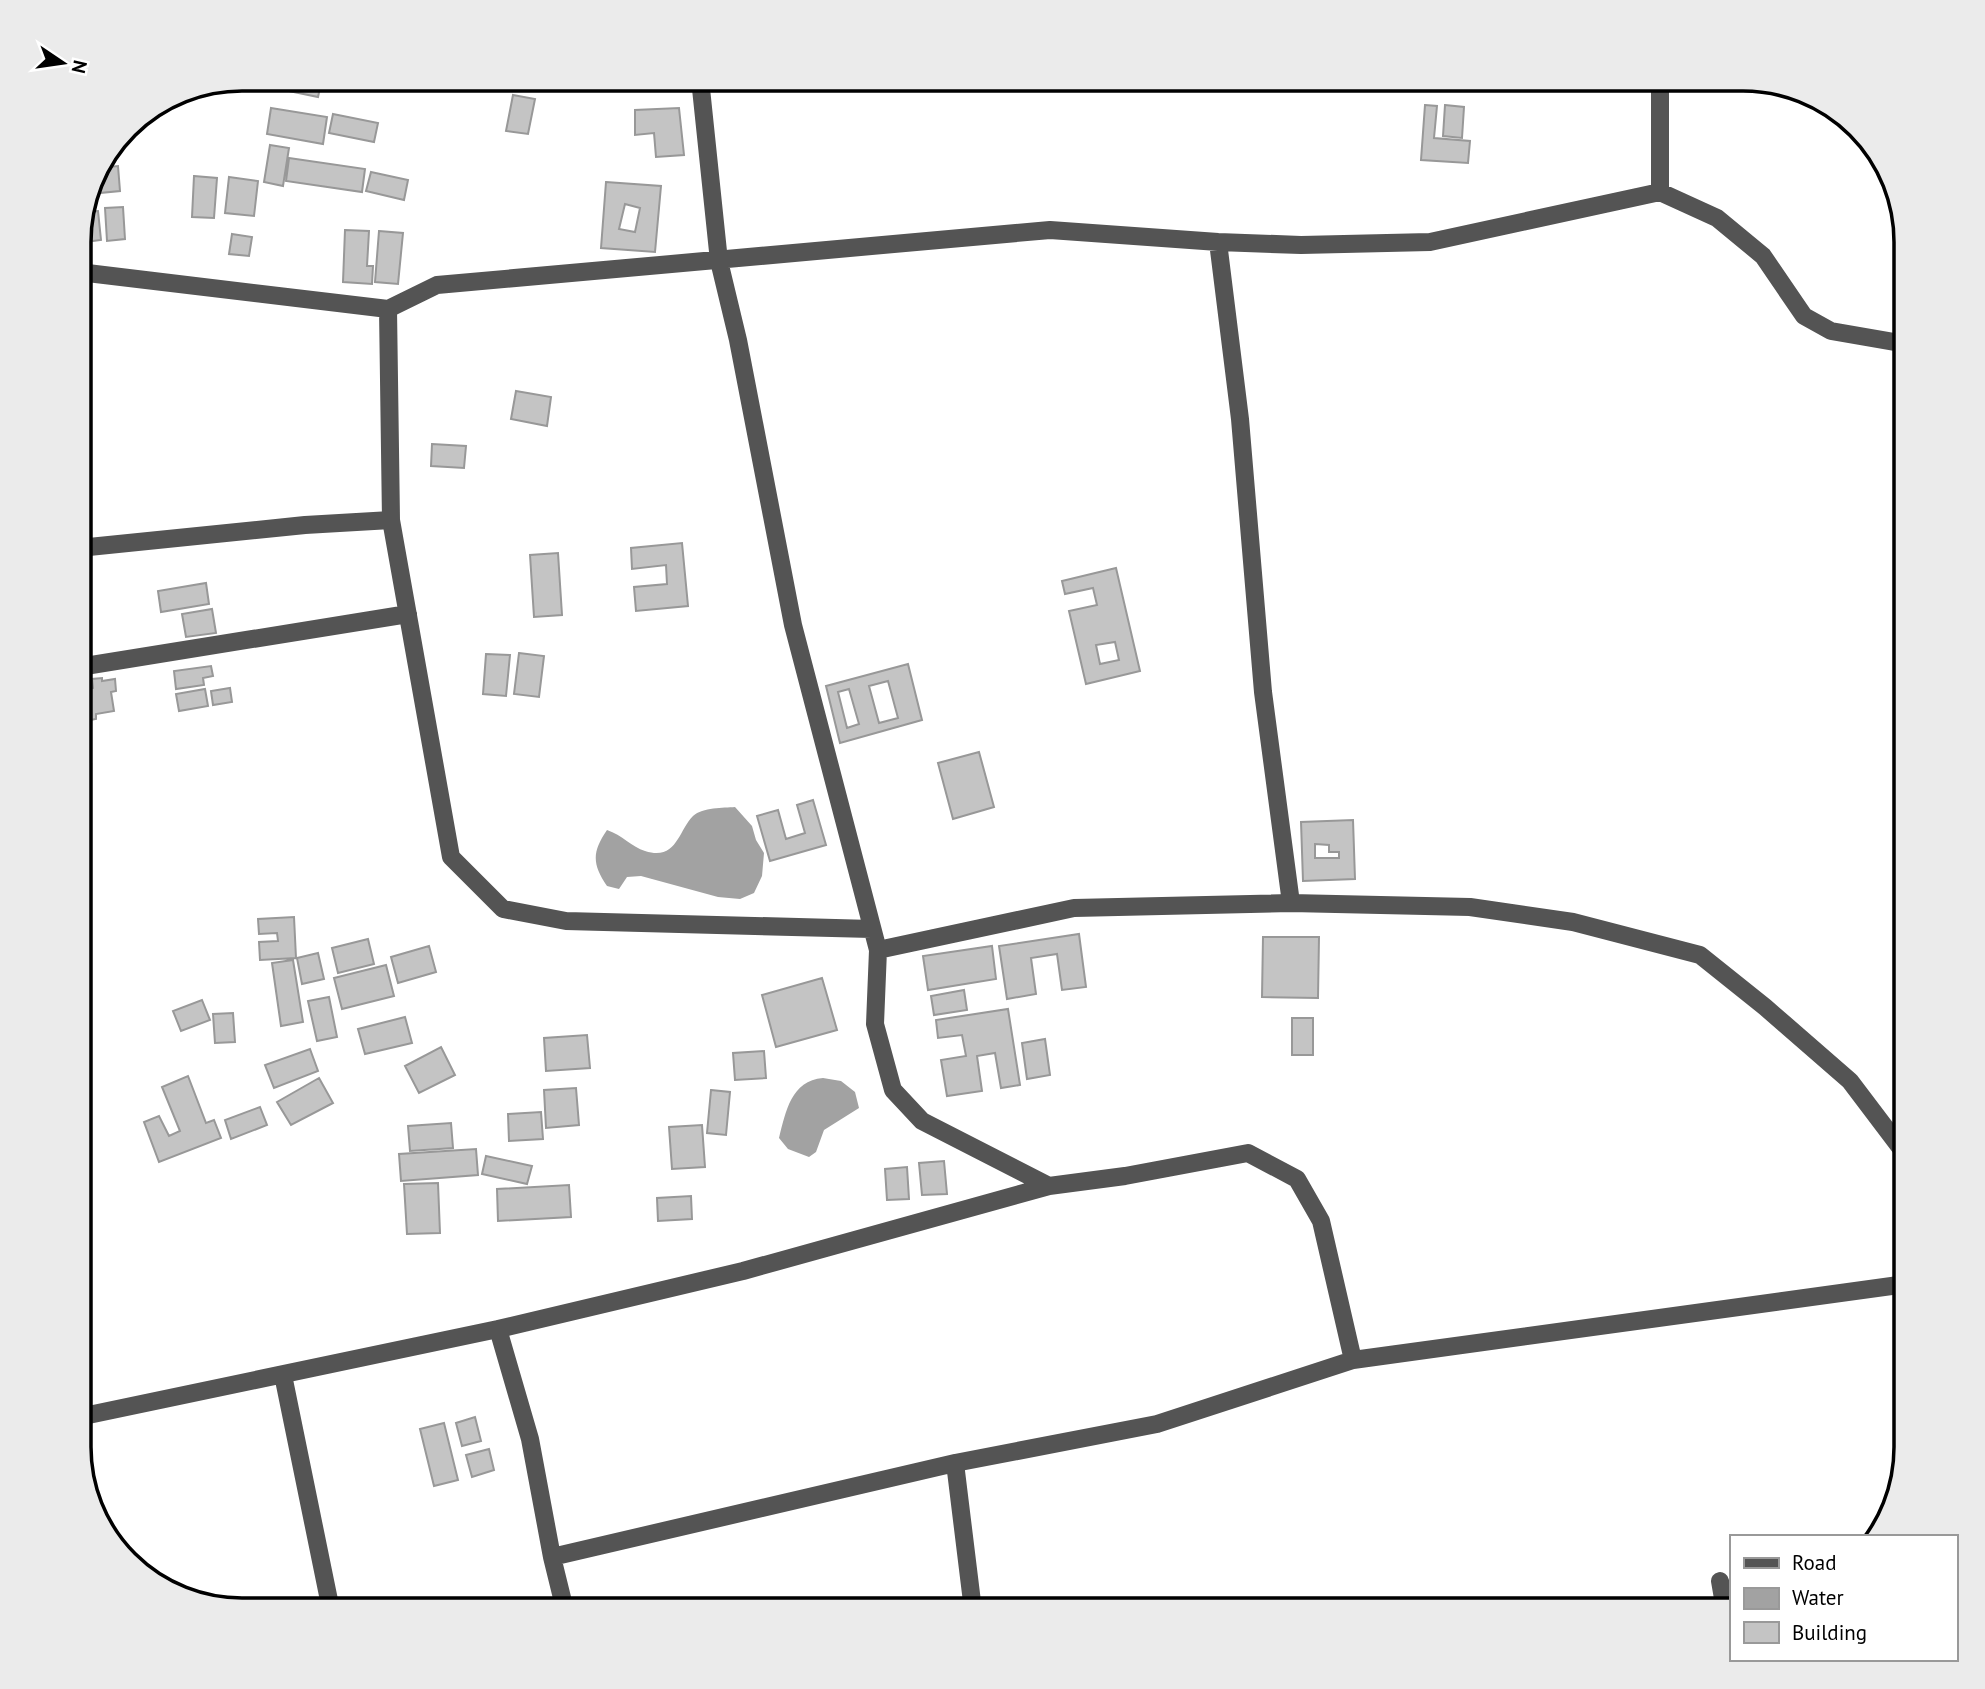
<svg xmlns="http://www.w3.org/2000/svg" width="1985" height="1689" viewBox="0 0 1985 1689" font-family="'PT Sans',sans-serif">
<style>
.water{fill:#a2a2a2}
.building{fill:#c4c4c4;stroke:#989898;stroke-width:2;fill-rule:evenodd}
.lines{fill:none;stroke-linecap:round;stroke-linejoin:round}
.minor{stroke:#545454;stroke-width:18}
.rim{fill:none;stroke:#000;stroke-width:3.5}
</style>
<rect width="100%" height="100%" fill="#fff"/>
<path class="water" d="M735 807 752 826 756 840 764 853 762 876 754 893 740 899 718 897 641 876 627 877 619 889 607 886C592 864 592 852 607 830 622 835 632 847 645 851 677 861 678 831 693 816 703 807 723 808 735 807Z
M823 1078 841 1081 855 1092 859 1108 824 1130 816 1152 809 1157 788 1149 779 1138C786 1111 791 1081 823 1078Z"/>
<path class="building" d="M275 79H322L318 97 274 88Z
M513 95 535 99 528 134 506 131Z
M1425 105 1437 106 1434 138 1470 141 1468 163 1421 160Z
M1445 105 1464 107 1462 138 1443 136Z
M271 108 327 117 323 144 267 134Z
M679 108 684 155 656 157 654 133 635 135V110Z
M333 114 378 123 374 142 329 133Z
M270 145 289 148 283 186 264 182Z
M289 158 365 169 362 192 286 181Z
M118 166 120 191 89 194 97 168Z
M371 172 408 180 404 200 366 191Z
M194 176 217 178 214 218 192 217Z
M229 177 258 181 254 216 225 213Z
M606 182 661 186 655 252 601 248ZM625 204 640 208 635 232 619 229Z
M123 207 125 239 107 241 105 208Z
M98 211 101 240 85 242 84 212Z
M345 230 369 231 367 266H373L372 284 343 282Z
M379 231 403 233 398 284 375 282Z
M232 234 252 237 249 256 229 254Z
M516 391 551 397 547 426 511 419Z
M432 444 466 446 464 468 431 466Z
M682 543 688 606 636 611 634 587 667 584 666 565 632 569 631 548Z
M558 553 562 615 534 617 530 555Z
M1116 568 1140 671 1086 684 1069 611 1097 605 1093 588 1065 594 1062 581ZM1115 642 1119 660 1100 664 1096 645Z
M206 583 209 604 161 612 158 591Z
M212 609 216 633 186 637 182 614Z
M519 653 544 656 539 697 514 694Z
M486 654 510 655 506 696 483 694Z
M908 664 922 720 840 743 826 686ZM888 681 898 718 879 723 869 686ZM849 689 859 724 847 728 838 692Z
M211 666 213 676 203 678 204 685 176 689 174 671Z
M102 678V681L115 679 116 691 111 692 114 711 96 714V719L79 722V691L93 688 92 679Z
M230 688 232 702 213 705 211 691Z
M205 689 208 706 179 711 176 694Z
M979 752 994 807 953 819 938 763Z
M813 800 826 845 770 861 757 816 778 810 786 839 805 833 797 805Z
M1353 820 1355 879 1303 881 1301 822ZM1315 844 1329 845V852H1339V858H1315Z
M294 917 296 958 260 960 259 942 278 941 277 933 259 934 258 919Z
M1079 934 1086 987 1062 990 1057 954 1031 958 1036 994 1007 999 999 946Z
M1263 937H1319L1318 998 1262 997Z
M368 939 374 964 338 973 332 948Z
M429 946 436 972 398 983 391 957Z
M992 946 996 979 928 990 923 956Z
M318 953 324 979 302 984 297 958Z
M293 960 303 1022 281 1026 272 963Z
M386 965 394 996 342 1009 334 978Z
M822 978 837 1030 776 1047 762 995Z
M964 990 967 1010 934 1015 931 996Z
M329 997 337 1037 317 1041 308 1001Z
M202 1000 210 1020 181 1031 173 1011Z
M1008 1009 1020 1085 1001 1088 995 1053 977 1056 982 1091 947 1096 941 1060 966 1056 962 1035 938 1038 936 1020Z
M233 1013 235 1042 215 1043 213 1014Z
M405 1017 412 1043 365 1054 358 1029Z
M1292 1018H1313V1055H1292Z
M587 1035 590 1068 546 1071 544 1038Z
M1045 1039 1050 1075 1027 1079 1022 1043Z
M441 1047 455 1075 419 1093 405 1066Z
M310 1049 318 1071 274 1088 265 1065Z
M764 1051 766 1078 735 1080 733 1053Z
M188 1076 206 1123 214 1120 221 1138 159 1162 144 1122 159 1116 169 1136 180 1131 162 1087Z
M319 1078 333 1103 291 1125 277 1102Z
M576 1088 579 1125 546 1128 544 1090Z
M711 1090 730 1092 726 1135 707 1133Z
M260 1107 267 1125 231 1139 225 1120Z
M541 1112 543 1139 509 1141 508 1114Z
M451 1123 453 1148 410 1151 408 1126Z
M702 1125 705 1167 672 1169 669 1127Z
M476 1149 478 1175 401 1181 399 1154Z
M486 1156 532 1166 527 1184 482 1174Z
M944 1161 947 1194 922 1195 919 1163Z
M907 1167 909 1199 887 1200 885 1169Z
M438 1183 440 1233 407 1234 404 1184Z
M569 1185 571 1217 498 1221 497 1189Z
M691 1196 692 1219 658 1221 657 1198Z
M475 1417 481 1441 462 1446 456 1423Z
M444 1423 458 1480 434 1486 420 1429Z
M489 1449 494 1470 472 1477 466 1455Z"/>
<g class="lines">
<path class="minor" d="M700 79 719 261 738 340 793 625 878 950 875 1024 893 1090 922 1121 1049 1186
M1660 192 1717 218 1763 256 1804 316 1831 331 1906 344
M1218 242 1240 419 1263 692 1291 903
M79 272 388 309 437 285 1050 230 1218 242 1301 245 1430 242 1660 192V79
M388 309 391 520 451 857 503 909 566 921 872 929
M79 548 305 525 391 520
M79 667 408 614
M878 950 1074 908 1291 903 1470 907 1573 922 1700 955 1765 1007 1850 1081 1906 1155
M498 1329 743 1271 1049 1186 1125 1176 1248 1153 1297 1179 1321 1221 1353 1360
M283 1375 331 1610
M79 1417 498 1329 530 1439 552 1557 955 1463 1157 1424 1353 1360 1906 1284
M955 1463 973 1610
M552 1557 565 1610
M1720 1581 1725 1610"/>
</g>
<path d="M0 0H1985V1689H0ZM242 91H1743A151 151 0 0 1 1894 242V1447A151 151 0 0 1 1743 1598H242A151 151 0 0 1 91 1447V242A151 151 0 0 1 242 91Z" fill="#ebebeb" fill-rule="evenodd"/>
<path class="rim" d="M242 91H1743A151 151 0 0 1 1894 242V1447A151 151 0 0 1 1743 1598H242A151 151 0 0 1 91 1447V242A151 151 0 0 1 242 91Z"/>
<rect x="1730" y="1535" width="228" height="126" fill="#ffffff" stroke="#999999" stroke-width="2"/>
<rect x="1744" y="1558" width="35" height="10" fill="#545454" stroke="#999999" stroke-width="2"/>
<text x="1792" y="1570" font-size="21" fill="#000000">Road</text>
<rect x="1744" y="1588" width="35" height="21" fill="#a2a2a2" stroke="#999999" stroke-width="2"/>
<text x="1792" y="1605" font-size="21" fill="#000000">Water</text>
<rect x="1744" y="1622" width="35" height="21" fill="#c4c4c4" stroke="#999999" stroke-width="2"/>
<text x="1792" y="1640" font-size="21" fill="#000000">Building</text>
<g transform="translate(63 63) rotate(103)" stroke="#ffffff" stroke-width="5" paint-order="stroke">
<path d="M0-5L12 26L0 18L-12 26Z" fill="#000000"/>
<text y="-10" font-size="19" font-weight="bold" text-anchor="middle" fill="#000000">N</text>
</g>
</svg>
